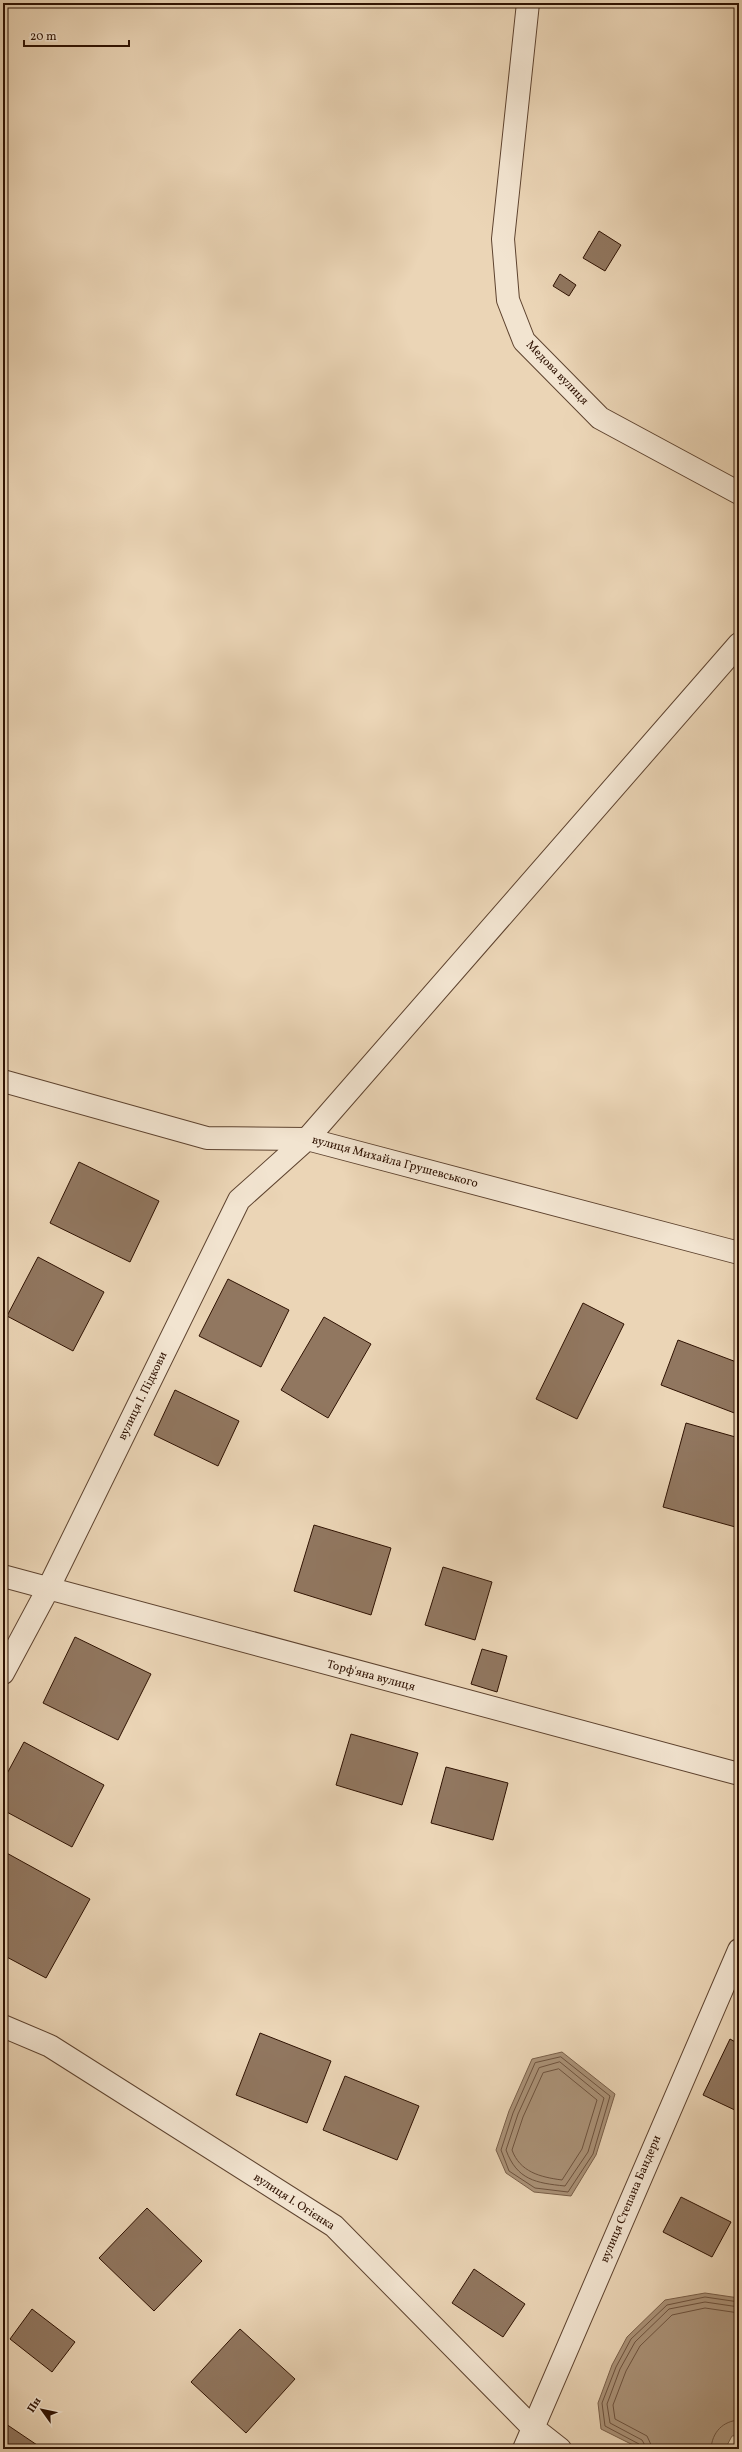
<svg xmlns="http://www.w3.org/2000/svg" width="742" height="2452" viewBox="0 0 742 2452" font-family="Vollkorn,serif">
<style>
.water{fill:#ab9379;stroke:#795f49}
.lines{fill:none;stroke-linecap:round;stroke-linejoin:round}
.shore{stroke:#6d523e;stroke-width:1}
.building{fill:#917760;stroke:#2f1202}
.street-casing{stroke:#5e432f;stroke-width:24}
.street{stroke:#f2e4d0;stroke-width:22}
.labels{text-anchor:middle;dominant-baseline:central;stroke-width:3;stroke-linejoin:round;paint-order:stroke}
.street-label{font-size:12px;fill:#2f1202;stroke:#f2e4d0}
</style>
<rect width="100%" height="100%" fill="#ebd5b6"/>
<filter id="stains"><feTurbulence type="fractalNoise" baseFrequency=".005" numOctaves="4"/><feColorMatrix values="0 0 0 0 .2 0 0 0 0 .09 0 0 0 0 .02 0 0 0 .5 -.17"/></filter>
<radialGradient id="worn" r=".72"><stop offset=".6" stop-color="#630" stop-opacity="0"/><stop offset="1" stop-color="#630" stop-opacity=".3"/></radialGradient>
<path class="water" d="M562 2052 615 2094 596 2155 571 2196 534 2192 506 2173 496 2150 509 2111 532 2059Z
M705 2293 739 2298V2435L732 2436 725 2449H641L601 2429 598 2403 612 2365 627 2337 665 2300Z"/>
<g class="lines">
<path class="shore" d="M561 2057 610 2096 593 2154 568 2192 535 2188 509 2171 501 2150 513 2113 535 2063Z
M560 2062 604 2098 588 2152 565 2186C536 2183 517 2180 506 2150L518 2114 539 2068Z
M559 2069 597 2100 582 2149 562 2180C540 2177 520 2172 512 2150L523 2117 543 2073Z
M642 2449 639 2444 605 2426 602 2403 616 2367 631 2339 667 2305 705 2297 739 2302
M647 2449 642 2440 610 2423 607 2404 620 2369 635 2342 669 2309 705 2302 739 2307
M653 2449 647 2436 615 2419 613 2405 626 2371 640 2346 672 2315 705 2308 739 2313
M711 2449C712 2432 723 2421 739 2420"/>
</g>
<path class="building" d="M599 231 621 245 605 271 583 258Z
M560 274 576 285 569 296 553 286Z
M79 1162 159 1201 130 1262 50 1223Z
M38 1257 104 1292 73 1351 7 1316Z
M228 1279 289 1310 261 1367 199 1336Z
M583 1303 624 1324 577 1419 536 1399Z
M324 1317 371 1344 328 1418 281 1390Z
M678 1340 739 1363V1408L737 1414 661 1385Z
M175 1390 239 1421 218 1466 154 1435Z
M686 1423 739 1438V1528L663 1507Z
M3 1522 7 1524 3 1534Z
M314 1525 391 1548 371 1615 294 1591Z
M443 1567 492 1582 475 1640 425 1625Z
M75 1637 151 1674 118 1740 43 1703Z
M482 1649 507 1656 497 1692 471 1684Z
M351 1734 418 1753 402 1805 336 1785Z
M24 1742 104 1785 72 1847 3 1810V1781Z
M446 1767 508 1783 493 1840 431 1823Z
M3 1851 90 1899 46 1978 3 1955Z
M260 2033 331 2061 307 2123 236 2095Z
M730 2039 739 2044V2112L703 2095Z
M345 2076 419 2106 397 2160 323 2130Z
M681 2197 731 2222 712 2257 663 2232Z
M147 2208 202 2261 154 2311 99 2258Z
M474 2269 525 2304 503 2337 452 2303Z
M32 2309 75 2342 52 2372 10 2339Z
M240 2329 295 2379 246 2433 191 2382Z
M3 2422 43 2449H3Z"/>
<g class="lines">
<g class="street-casing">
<path id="street" d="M528 3 503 239 508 300 524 341 600 418 739 493
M3 1081 207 1138 307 1139 739 1253
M3 1576 739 1774
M3 1673 48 1589 239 1200 307 1139 739 644
M3 2026 50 2046 334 2226 532 2427 560 2449
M524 2449 739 1950"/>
</g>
<use href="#street" class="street"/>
</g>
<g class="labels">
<g class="street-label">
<text transform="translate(557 373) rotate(46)">Медова вулиця</text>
<text transform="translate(395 1162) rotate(15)">вулиця Михайла Грушевського</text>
<text transform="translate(143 1396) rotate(-64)">вулиця І. Підкови</text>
<text transform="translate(371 1676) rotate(15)">Торф'яна вулиця</text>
<text transform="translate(631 2199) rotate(-67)">вулиця Степана Бандери</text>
<text transform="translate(294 2202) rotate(33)">вулиця І. Огієнка</text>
</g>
</g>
<rect width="742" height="2452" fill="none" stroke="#ebd5b6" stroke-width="16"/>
<rect x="4" y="4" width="734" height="2444" fill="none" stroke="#2f1202" stroke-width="2"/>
<rect x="8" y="8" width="726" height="2436" fill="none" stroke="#2f1202"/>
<g transform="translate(42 2410) rotate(303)" stroke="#f2e4d0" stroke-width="3" paint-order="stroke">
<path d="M0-3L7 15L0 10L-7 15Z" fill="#2f1202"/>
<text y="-6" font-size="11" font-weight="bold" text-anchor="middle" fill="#2f1202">Пн</text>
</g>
<path d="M24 40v6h105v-6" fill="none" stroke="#2f1202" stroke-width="2"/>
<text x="30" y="40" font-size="12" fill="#2f1202" stroke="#f2e4d0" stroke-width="3" paint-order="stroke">20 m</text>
<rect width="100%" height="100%" filter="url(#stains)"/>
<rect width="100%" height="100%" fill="url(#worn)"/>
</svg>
